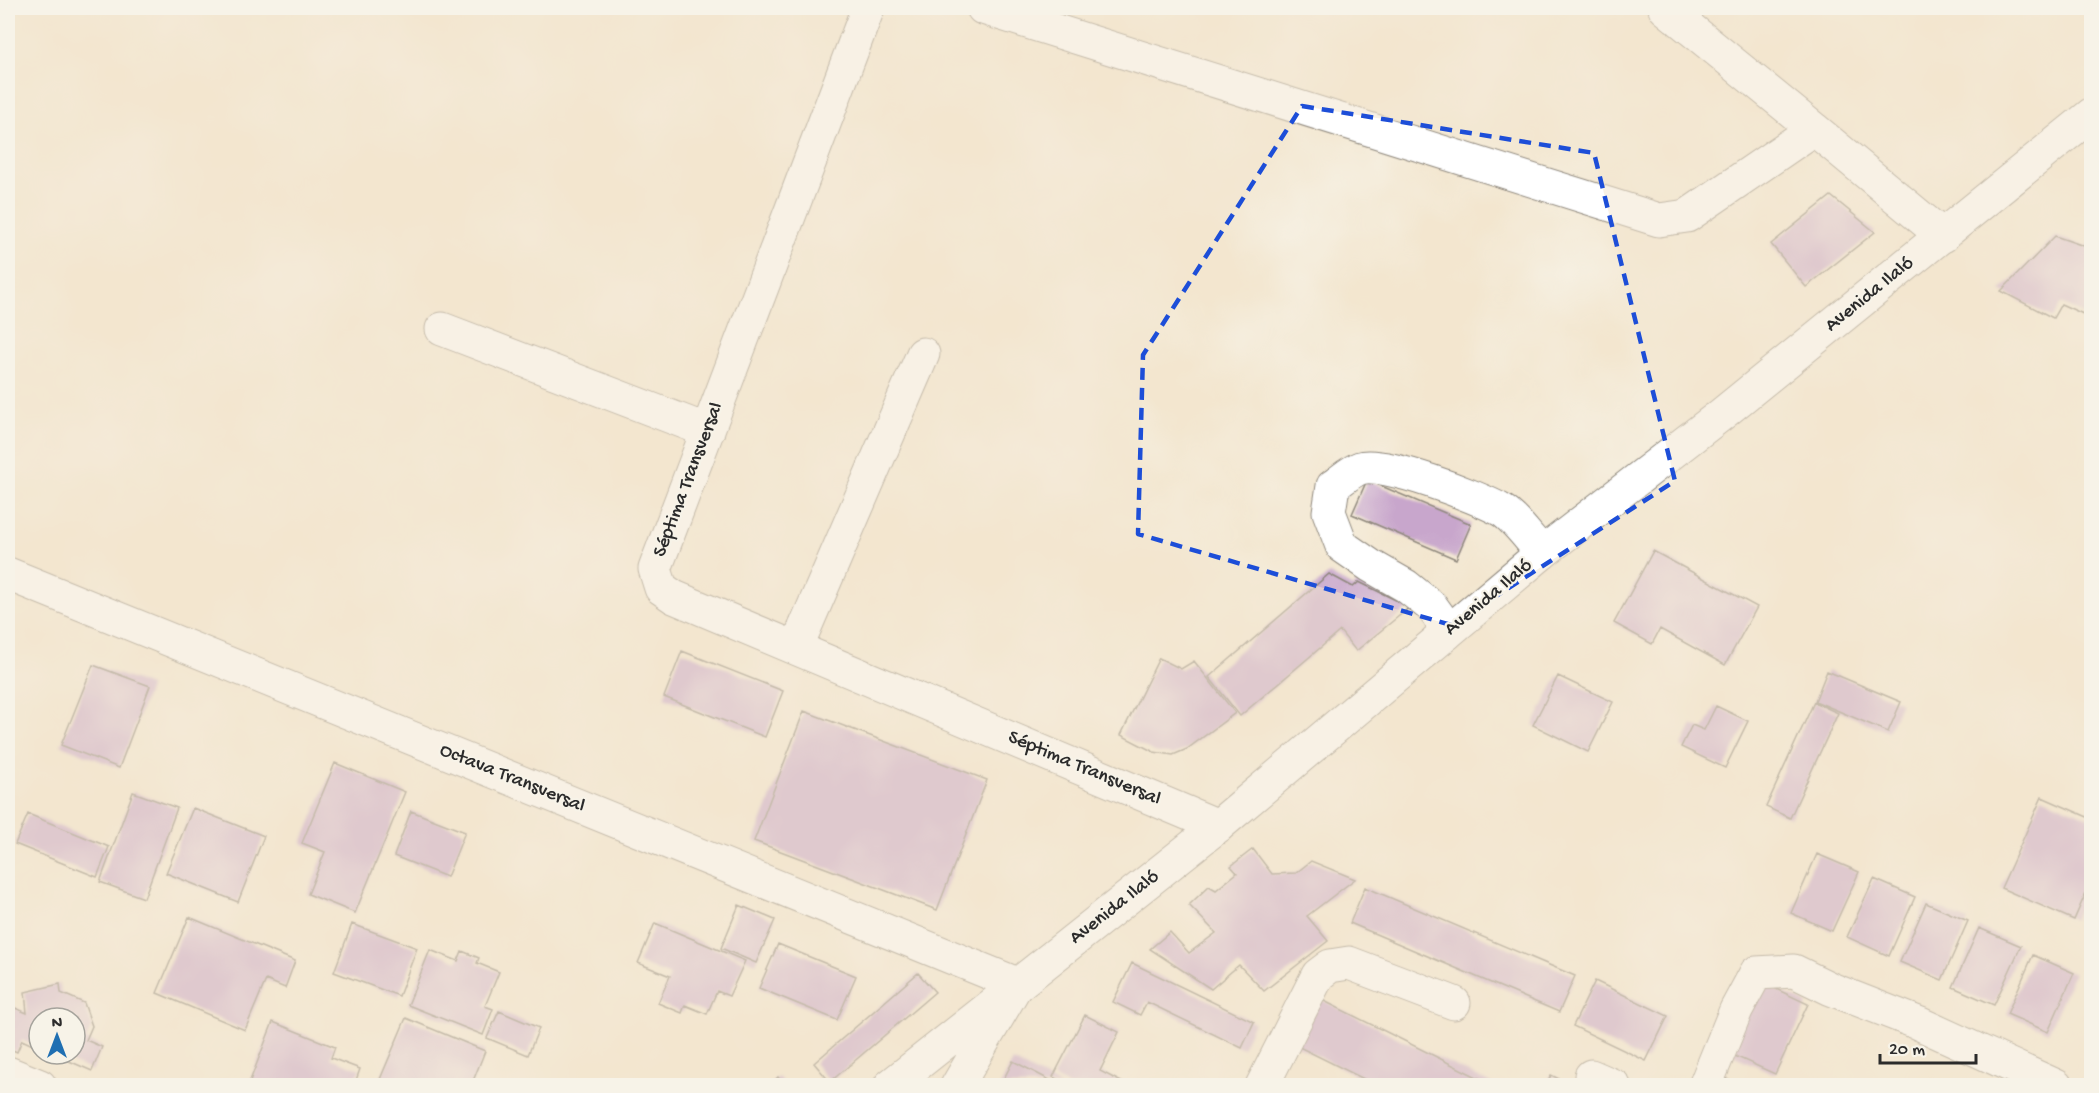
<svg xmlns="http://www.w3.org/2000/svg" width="2099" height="1093" viewBox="0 0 2099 1093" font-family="'Gochi Hand',sans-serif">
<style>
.building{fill:#c8a6cc}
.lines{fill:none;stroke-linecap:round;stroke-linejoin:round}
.minor-casing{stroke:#8f887d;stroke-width:35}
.major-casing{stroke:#8f887d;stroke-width:35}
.minor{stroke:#fff;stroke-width:33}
.major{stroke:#fff;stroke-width:33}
.marked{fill:none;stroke:#1d4ed8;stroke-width:4.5;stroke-dasharray:12 8;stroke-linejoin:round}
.labels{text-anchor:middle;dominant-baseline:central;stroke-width:4.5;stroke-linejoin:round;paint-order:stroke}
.street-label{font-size:20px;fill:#2b2b2b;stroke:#f7f3e8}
</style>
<rect width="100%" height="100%" fill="#f7f3e8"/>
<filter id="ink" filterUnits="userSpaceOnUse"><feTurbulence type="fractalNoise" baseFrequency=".0167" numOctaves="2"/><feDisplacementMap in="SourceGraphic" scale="12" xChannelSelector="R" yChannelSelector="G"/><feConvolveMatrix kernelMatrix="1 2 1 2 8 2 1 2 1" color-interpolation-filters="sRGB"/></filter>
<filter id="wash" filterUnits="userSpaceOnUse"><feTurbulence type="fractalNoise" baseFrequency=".008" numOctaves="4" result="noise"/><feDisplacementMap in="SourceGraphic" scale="24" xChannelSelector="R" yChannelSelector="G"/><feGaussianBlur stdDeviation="1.35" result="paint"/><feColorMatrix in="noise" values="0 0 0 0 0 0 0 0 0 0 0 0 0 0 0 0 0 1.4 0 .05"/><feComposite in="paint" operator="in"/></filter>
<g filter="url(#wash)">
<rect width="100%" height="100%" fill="#f3e6cf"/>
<g id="blocks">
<path class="building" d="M1831 196 1875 232 1806 287 1771 244Z
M2055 236 2087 247 2092 239V318L2061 304 2053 318 2001 291Z
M1367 480 1471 524 1456 559 1352 514Z
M1653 551 1757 607 1725 665 1660 629 1652 644 1614 623Z
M1329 574 1353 587 1359 582 1410 607 1356 651 1340 631 1240 716 1209 677Z
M682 651 783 691 765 737 664 697Z
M1159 658 1181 669 1194 661 1235 713 1187 749 1173 755 1154 752 1121 735Z
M93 665 150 686 119 768 61 745Z
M1827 671 1901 702 1888 732 1815 701Z
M1558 676 1613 702 1588 752 1533 725Z
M1814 702 1838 713 1790 818 1766 807Z
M1716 706 1748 721 1725 768 1681 747 1692 725 1704 730Z
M804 711 987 780 937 910 754 841Z
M335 763 405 792 355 913 308 894 325 852 302 843Z
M133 792 177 808 144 898 100 882Z
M2042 797 2092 819V879L2074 920 2001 888Z
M193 808 264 836 238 902 166 873Z
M411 811 465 832 447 877 394 856Z
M28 814 109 847 97 877 15 844Z
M1253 849 1272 874 1296 873 1311 861 1355 879 1307 916 1328 941 1264 991 1239 965 1211 989 1150 949 1170 932 1189 953 1216 933 1189 905 1209 886 1216 890 1237 873 1231 866Z
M1817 854 1859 872 1832 931 1791 913Z
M1874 879 1915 897 1889 956 1847 937Z
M1365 887 1575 976 1559 1012 1350 923Z
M1926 903 1968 921 1942 980 1900 962Z
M739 905 775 920 756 963 721 948Z
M189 917 295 961 285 988 266 980 245 1030 157 993Z
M655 923 745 961 729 996 717 991 707 1014 685 1005 682 1013 658 1003 670 976 638 963Z
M352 924 417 948 399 996 334 972Z
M1979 928 2021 946 1994 1005 1953 987Z
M778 944 856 976 837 1020 759 988Z
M430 950 458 961 462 951 479 958 477 963 499 972 485 1006 493 1009 483 1035 408 1005Z
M2033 955 2074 973 2048 1032 2007 1014Z
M1132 963 1254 1022 1242 1048 1147 1002 1140 1015 1113 1002Z
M918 973 935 992 830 1082 814 1063Z
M1595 981 1668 1016 1646 1061 1573 1026Z
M1761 982 1808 1004 1775 1074 1728 1053Z
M60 984 61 993 84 1003 92 1026 86 1040 102 1047 92 1071 53 1054H75V1018H39V1048L22 1040 17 1052 8 1048V1005L27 1013 25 992Z
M1314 996 1495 1086H1378L1291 1043Z
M499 1011 539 1028 528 1055 487 1038Z
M1085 1015 1119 1032 1100 1071 1129 1086H1069L1053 1077Z
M406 1018 485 1051 471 1086 378 1084Z
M273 1022 335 1047 331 1058 360 1069 354 1086H248Z
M1013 1061 1061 1086H1000Z
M1551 1075 1573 1086H1546Z
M1720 1076 1741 1086H1715Z
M778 1077 785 1086H769Z"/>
</g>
</g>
<g filter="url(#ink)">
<use href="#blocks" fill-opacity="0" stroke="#8f887d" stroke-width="1.5"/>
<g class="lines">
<g class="minor-casing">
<path id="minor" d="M868 8 655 569 661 588 674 597 1218 826
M983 8 1659 220 1687 216 1814 129 1665 8
M1814 129 1943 236
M442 329 708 431
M8 574 1017 984 957 1086
M1446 634 1440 618 1432 607 1406 586 1371 566 1342 546 1329 512 1333 486C1341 481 1351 471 1360 468 1383 460 1478 497 1501 510 1515 518 1531 541 1542 553
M796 648 923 354
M8 1073 40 1086
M1591 1076 1614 1086
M1262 1086 1318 975 1330 966 1349 963 1454 1003
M1705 1086 1736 1010 1756 973 1794 971 1831 989 1918 1023 2056 1086"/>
</g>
<g class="major-casing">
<path id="major" d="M890 1086 1218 826 1542 553 1722 414 2092 114"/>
</g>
<use href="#minor" class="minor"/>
<use href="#major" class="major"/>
</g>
</g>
<path d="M0 0H2099V1093H0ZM1302 106 1594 153 1675 481 1451 625 1138 534 1143 355Z" fill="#f3e6cf" fill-opacity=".55" fill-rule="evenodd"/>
<path class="marked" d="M1302 106 1594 153 1675 481 1451 625 1138 534 1143 355Z"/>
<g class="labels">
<g class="street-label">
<text transform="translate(1870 295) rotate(-39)">Avenida Ilaló</text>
<text transform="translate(689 480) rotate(-69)">Séptima Transversal</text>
<text transform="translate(1489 598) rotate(-40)">Avenida Ilaló</text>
<text transform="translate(1084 769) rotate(23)">Séptima Transversal</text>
<text transform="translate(512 779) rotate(22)">Octava Transversal</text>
<text transform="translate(1115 908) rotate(-38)">Avenida Ilaló</text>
</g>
</g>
<rect width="2099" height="1093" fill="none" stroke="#f7f3e8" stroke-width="30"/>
<g transform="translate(57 1036)"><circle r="28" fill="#f7f3e8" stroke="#a5a39c" stroke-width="1.5"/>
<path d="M0-4.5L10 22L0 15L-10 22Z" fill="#1f6fb2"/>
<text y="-9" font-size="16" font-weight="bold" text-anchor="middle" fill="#2b2b2b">N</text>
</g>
<path d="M1880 1054v9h96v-9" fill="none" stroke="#2b2b2b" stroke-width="3"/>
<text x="1889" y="1054" font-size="18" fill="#2b2b2b" stroke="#f7f3e8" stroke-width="4.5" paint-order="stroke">20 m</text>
</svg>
